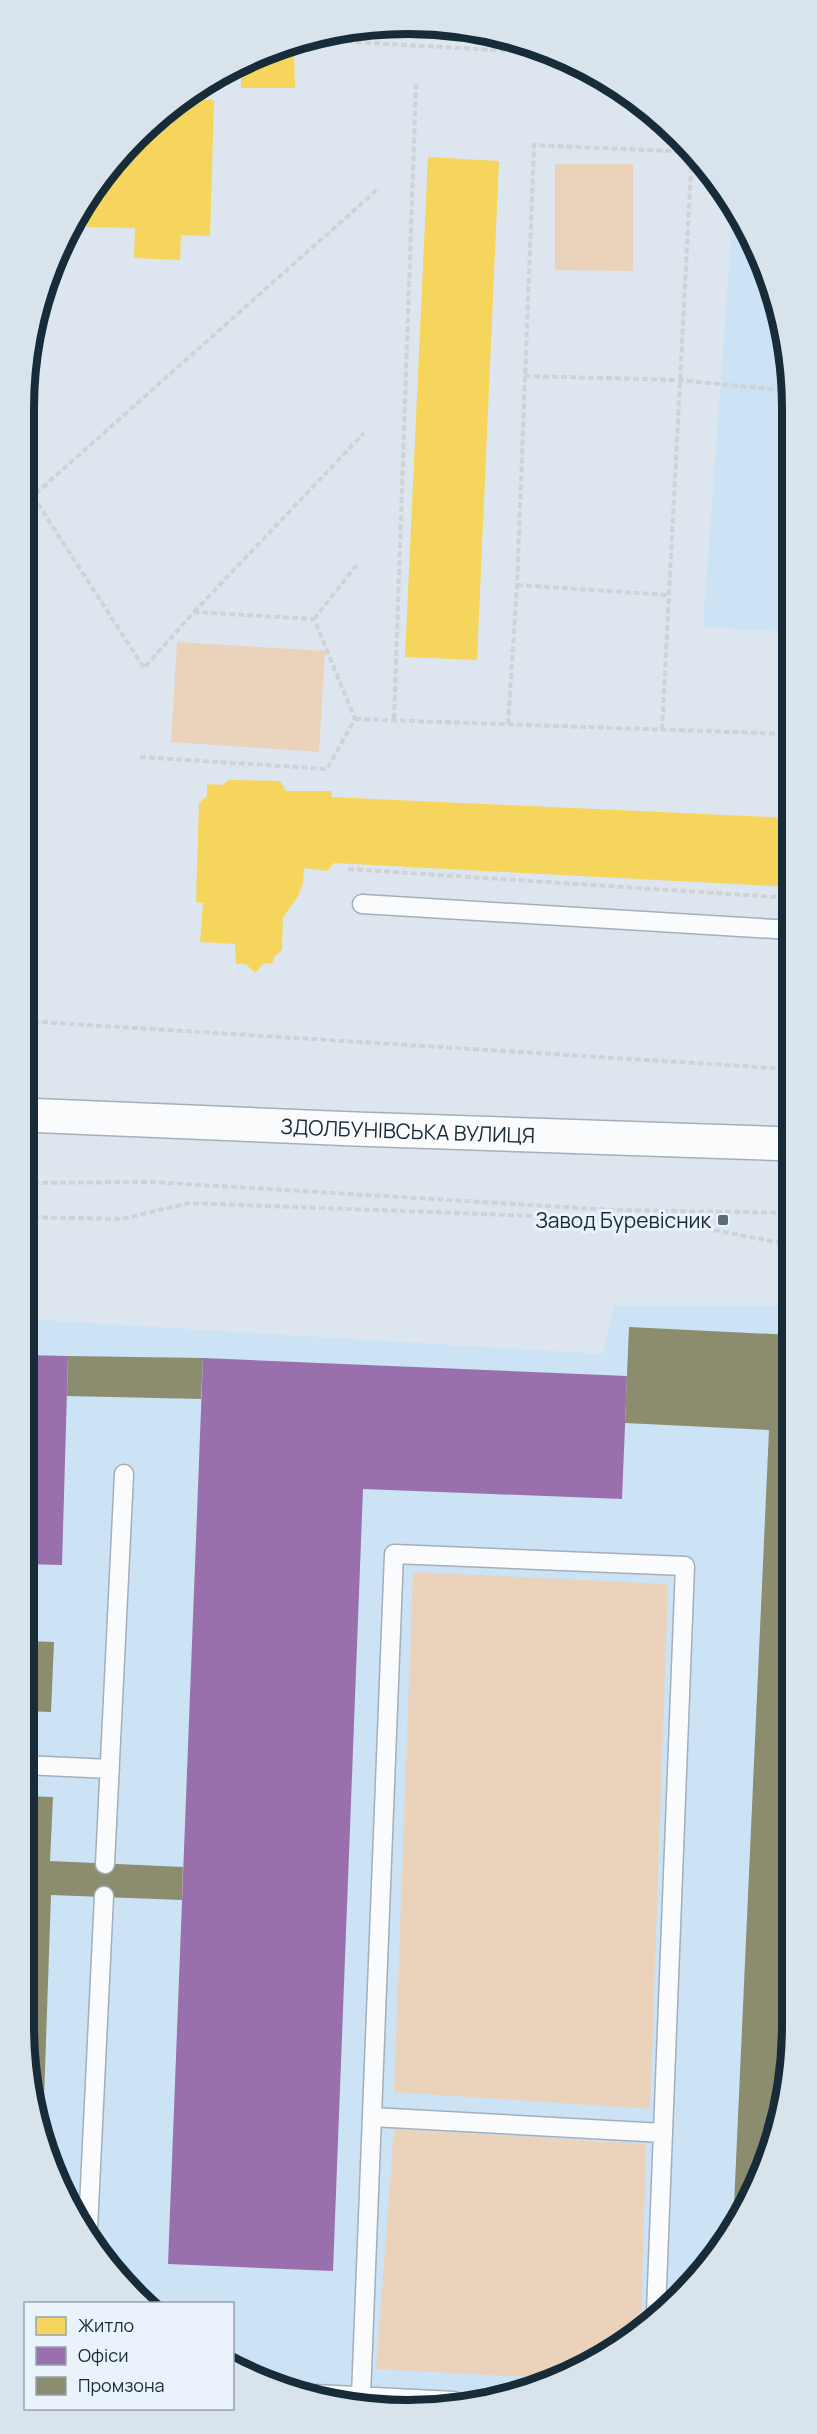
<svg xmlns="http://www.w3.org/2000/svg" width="817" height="2434" viewBox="0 0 817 2434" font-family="Manrope,sans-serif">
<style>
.built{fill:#cce2f5}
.green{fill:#ebd2bb}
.homes{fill:#f6d55c}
.offices{fill:#9970ab}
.industry{fill:#8c8c6e}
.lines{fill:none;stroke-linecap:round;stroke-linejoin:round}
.lane-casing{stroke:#a3afba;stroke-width:21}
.secondary-casing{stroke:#a3afba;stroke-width:36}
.path{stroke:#cfd3d6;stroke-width:4;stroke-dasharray:6 3;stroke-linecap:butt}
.lane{stroke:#fafbfd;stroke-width:18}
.secondary{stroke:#fafbfd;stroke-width:33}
.poi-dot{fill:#5d6c79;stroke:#eaf3fb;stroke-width:2}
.labels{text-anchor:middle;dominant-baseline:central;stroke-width:6;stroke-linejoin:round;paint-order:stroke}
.street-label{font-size:21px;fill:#182b39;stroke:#eaf3fb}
.poi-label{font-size:21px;fill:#182b39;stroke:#eaf3fb;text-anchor:end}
.rim{fill:none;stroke:#182b39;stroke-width:8}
</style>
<rect width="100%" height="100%" fill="#dde6ef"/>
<path class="built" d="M733 213 764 261 790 359V632L703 627Z
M614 1305H792L793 2025 780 2125 728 2239 622 2345 508 2397 359 2407 238 2370 233 2366 232 2304 151 2303 120 2279 53 2172 24 2025V1319L603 1354Z"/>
<path class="green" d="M555 164H633V271L555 270Z
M177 642 325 651 319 752 171 742Z
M413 1572 668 1584 650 2109 394 2092Z
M394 2129 646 2144 641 2327 622 2345 549 2378 376 2369Z"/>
<path class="homes" d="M288 51H294L295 88H241V67Z
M190 99 214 100 210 236 181 235 180 260 134 258 135 228 87 227V207L103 175Z
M428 157 499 161 477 660 405 657Z
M24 677H35L34 939H24Z
M229 780 280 781 286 791H332L331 797 791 818V887L334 863 327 871 304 868 303 883 297 898 283 917 282 950 274 957 273 963 263 964 255 973 246 964H236L235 944 200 942 203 903 196 902 199 803 207 796V784L222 785Z"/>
<path class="offices" d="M24 1355 68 1356 62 1565 24 1564Z
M203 1358 627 1376 622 1499 363 1489 333 2271 168 2264Z"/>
<path class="industry" d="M629 1327 792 1335 793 2025 780 2125 733 2228 769 1430 625 1423Z
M68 1356 203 1358 201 1399 67 1396Z
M24 1641 54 1642 51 1712 24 1711Z
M24 1796 53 1797 50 1861 183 1867 182 1900 51 1895 44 2099H39L24 2026Z"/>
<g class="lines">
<g class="lane-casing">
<path id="lane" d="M362 904 791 930
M24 1765 110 1769
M105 1864 124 1474
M372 2117 663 2133
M88 2228 104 1896
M315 2394 454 2401
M361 2396 394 1554 685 1566 656 2312"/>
</g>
<g class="secondary-casing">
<g id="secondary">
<path id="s1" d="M24 1115 355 1129 791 1144"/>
</g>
</g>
<path class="path" d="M320 40 545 53
M525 376 679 380 790 391
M33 496 144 668 194 612 314 619 355 719
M24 507 33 496 379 188
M517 585 668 595
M194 612 364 433
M314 619 358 563
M355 719 790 734
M394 719 416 84
M508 724 517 585 534 145 692 152
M662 730 692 150
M140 757 327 769 355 719
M348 869 791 898
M24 1021 791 1069
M24 1183 152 1182 614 1210 791 1213
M24 1217 122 1219 189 1203 668 1221 791 1245"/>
<use href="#lane" class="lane"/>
<use href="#secondary" class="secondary"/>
</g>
<rect class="poi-dot" x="717" y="1214" width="12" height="12" rx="3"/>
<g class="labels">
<g class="street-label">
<text stroke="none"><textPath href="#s1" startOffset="384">ЗДОЛБУНІВСЬКА ВУЛИЦЯ</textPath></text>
</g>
<g class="poi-label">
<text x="711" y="1220">Завод Буревісник</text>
</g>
</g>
<path d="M0 0H817V2434H0ZM408 34H408A374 374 0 0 1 782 408V2026A374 374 0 0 1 408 2400H408A374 374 0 0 1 34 2026V408A374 374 0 0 1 408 34Z" fill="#d9e3eb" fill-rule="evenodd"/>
<path class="rim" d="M408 34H408A374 374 0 0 1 782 408V2026A374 374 0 0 1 408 2400H408A374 374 0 0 1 34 2026V408A374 374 0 0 1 408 34Z"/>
<rect x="24" y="2302" width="210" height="108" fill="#eaf3fb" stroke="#96a3ad" stroke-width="1.5"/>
<rect x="36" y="2317" width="30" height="18" fill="#f6d55c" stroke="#96a3ad" stroke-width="1.5"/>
<text x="78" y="2332" font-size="18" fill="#182b39">Житло</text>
<rect x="36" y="2347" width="30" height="18" fill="#9970ab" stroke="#96a3ad" stroke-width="1.5"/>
<text x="78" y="2362" font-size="18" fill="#182b39">Офіси</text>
<rect x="36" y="2377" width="30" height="18" fill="#8c8c6e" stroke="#96a3ad" stroke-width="1.5"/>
<text x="78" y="2392" font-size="18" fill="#182b39">Промзона</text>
</svg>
